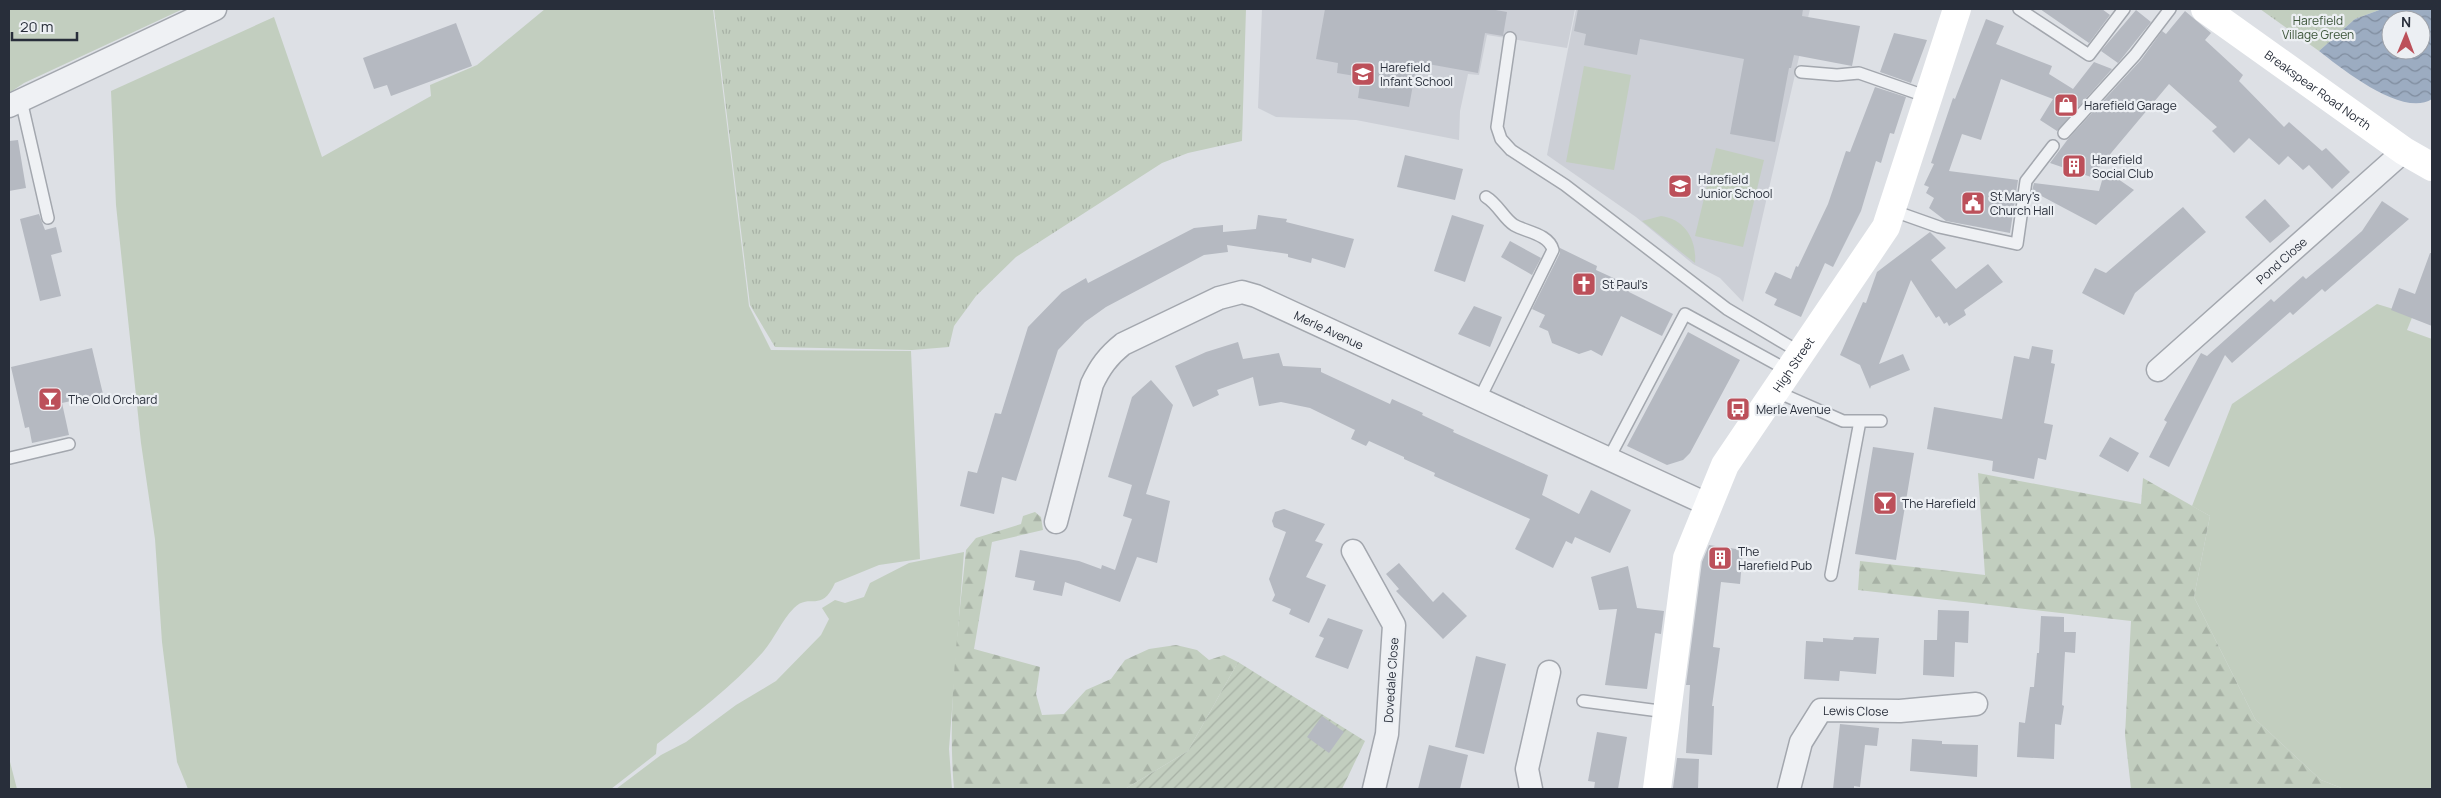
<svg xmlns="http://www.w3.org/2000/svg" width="2441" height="798" viewBox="0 0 2441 798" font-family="Manrope,sans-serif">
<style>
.built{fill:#cccfd6}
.grass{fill:#c2cebf}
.forest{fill:url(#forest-firs)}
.park{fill:url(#park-tufts)}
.garden{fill:url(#garden-furrows)}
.water{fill:url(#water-waves);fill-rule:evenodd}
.building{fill:#b5b9c1}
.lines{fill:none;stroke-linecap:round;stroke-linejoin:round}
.lane-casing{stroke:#a3a7ae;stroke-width:14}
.street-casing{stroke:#a3a7ae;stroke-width:25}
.lane{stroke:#eff1f4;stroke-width:11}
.street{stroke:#eff1f4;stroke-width:22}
.secondary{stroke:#fff;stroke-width:28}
.labels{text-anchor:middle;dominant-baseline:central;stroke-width:4.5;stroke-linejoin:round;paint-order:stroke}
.park-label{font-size:12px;fill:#3b5438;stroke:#eceff3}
.poi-label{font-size:12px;fill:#282e3a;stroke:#eceff3;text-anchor:start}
.street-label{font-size:12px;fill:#282e3a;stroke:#eceff3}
</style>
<defs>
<pattern id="forest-firs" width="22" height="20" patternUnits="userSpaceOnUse" patternTransform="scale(1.25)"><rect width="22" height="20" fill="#c2cebf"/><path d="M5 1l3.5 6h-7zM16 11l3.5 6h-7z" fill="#a7b1a5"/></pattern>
<pattern id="park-tufts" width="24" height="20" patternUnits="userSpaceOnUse" patternTransform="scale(1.25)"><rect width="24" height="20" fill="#c2cebf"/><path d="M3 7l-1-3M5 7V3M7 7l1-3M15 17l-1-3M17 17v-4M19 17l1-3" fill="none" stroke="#a7b1a5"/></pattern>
<pattern id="garden-furrows" width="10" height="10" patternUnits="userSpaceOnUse" patternTransform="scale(1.25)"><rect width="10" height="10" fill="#c2cebf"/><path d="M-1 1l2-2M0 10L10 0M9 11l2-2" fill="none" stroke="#a7b1a5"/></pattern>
<pattern id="water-waves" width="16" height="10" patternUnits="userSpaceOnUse" patternTransform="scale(1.25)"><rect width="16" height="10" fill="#9cacc1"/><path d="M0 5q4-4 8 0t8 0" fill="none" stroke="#7f8c9e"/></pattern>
</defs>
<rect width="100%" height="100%" fill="#dde0e5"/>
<path class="built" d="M1262 9H1575L1567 48 1487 35 1479 75 1468 74 1460 111 1459 140 1356 120 1276 117 1258 108Z
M1576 9H1810L1743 302 1720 278 1693 264 1636 217 1547 155Z"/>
<path class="grass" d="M9 9H183L24 83 9 93Z
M545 9H713L749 306 771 350 911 351 920 559 879 565 835 583C821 614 810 592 794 608 781 621 775 638 763 652 732 687 694 715 657 744L656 754 611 789H188L177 762 162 642 155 539 141 443 116 205 111 91 274 17 322 157 431 96 430 85 477 65Z
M1584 66 1631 75 1614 170 1566 162Z
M1716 148 1764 160 1743 247 1695 236Z
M1661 216C1685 219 1697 240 1695 263L1642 221Z
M2377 304 2413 315 2407 330 2432 339V789H2344L2321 780 2255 719 2194 597 2210 516 2192 506 2232 404Z
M964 552 949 749 952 789H616L661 755 686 742 736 705 776 681 821 635 829 619 822 608 835 600 845 603 864 597 870 583 909 563Z
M9 758 17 789H9Z"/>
<path class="forest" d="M1978 473 2141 504 2143 478 2210 516 2194 597 2255 719 2321 780 2344 789H2131L2125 735 2131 621 1858 590 1860 561 1985 575Z
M1035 512 1041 517 1043 530 992 542 974 649 1040 667 1036 694 1042 715 1064 714 1086 690 1111 679 1125 660 1149 649 1176 645 1197 650 1209 660 1224 655 1238 662 1188 751 1125 789H954C947 710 958 629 966 550L976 538 1021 524 1023 516Z"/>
<path class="park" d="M714 9H1246L1242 141 1188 153 1162 163 1016 257 976 296 954 326 949 347 912 350 775 347 750 305Z
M2260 9H2382L2355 19 2319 51Z"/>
<path class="garden" d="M1238 662 1365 741 1342 789H1125L1188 751Z"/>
<path class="water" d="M2382 9H2432V99C2403 118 2342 69 2319 51L2355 19ZM2391 20H2421V50H2391Z"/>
<path class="building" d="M1325 9H1490L1507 12 1503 36 1485 33 1478 73 1417 62 1409 107 1358 98 1361 77 1337 73 1338 63 1316 59Z
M1578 9H1803L1802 16 1860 26 1852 66 1794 55 1791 68H1789L1775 142 1730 134 1744 59 1640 39 1637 55 1584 45 1586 34 1574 31Z
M2040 9H2102L2110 15 2089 43Z
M2136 10 2151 22 2118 63 2101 51Z
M2185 11 2211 33 2205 40 2243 75 2239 81 2284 127 2289 122 2322 151 2326 148 2350 172 2332 189 2309 165 2303 170 2288 156 2279 165 2249 138 2234 153 2212 131 2217 127 2169 84 2091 177 2050 163 2068 139 2141 60 2162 31 2166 34Z
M1986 19 2004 26 1996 44 2052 66 2049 74 2073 89 2094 62 2112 69 2057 131 2040 120 2053 99 2001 79 1981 140 1962 134 1949 171 2018 180 2010 233 1946 221 1929 208 1934 198 1926 193 1929 187 1924 185 1934 164 1931 163 1953 98 1955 99Z
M456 23 472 66 391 96 387 85 374 89 363 58Z
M1894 33 1927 40 1911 83 1880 72Z
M1875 87 1906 97 1894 134 1890 133 1881 163 1876 161 1861 211 1833 267 1825 263 1801 317 1774 305 1777 299 1765 293 1775 272 1791 279 1796 266 1798 267 1828 204 1846 151 1850 152Z
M18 140 26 188 9 191V141Z
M1405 155 1463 169 1455 200 1397 187Z
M2105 170 2134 190 2096 225 2032 191 2034 183 2099 191Z
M2265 199 2290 226 2270 243 2245 217Z
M2382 201 2409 219 2325 292 2322 289 2293 315 2290 312 2232 363 2225 355 2169 467 2149 457 2167 422 2164 420 2201 353 2207 356 2271 299 2274 302 2303 276 2306 279 2336 254 2362 231Z
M2183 207 2206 232 2135 293 2124 315 2082 293 2095 268 2106 273Z
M39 214 45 230 56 227 62 252 51 255 61 296 40 301 20 219Z
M1258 215 1287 219 1286 222 1354 239 1345 268 1312 258 1311 263 1288 257V254L1227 245 1228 252 1204 255 1106 307 1085 322 1058 350 1016 481 1002 477 994 514 960 506 968 471 977 473 995 413 1001 414 1028 327 1062 292 1086 278 1088 283 1194 228 1223 225V232L1256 229Z
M1452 215 1484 225 1465 282 1434 271Z
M1930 232 1946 248 1931 260 1956 289 1988 264 2003 282 1964 310 1966 315 1949 326 1947 322 1944 324 1939 316 1936 318 1911 280 1879 364 1903 354 1910 370 1871 386 1870 389 1860 365 1840 355 1863 302 1866 303 1877 272Z
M1510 241 1541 258 1532 275 1501 257Z
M1560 248 1597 266 1596 270 1631 286 1629 292 1673 314 1662 336 1621 316 1602 356 1591 350 1579 354 1552 343 1548 331 1539 327 1545 315 1532 309 1560 253Z
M2430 253H2432V326L2391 310 2399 288 2415 294Z
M1474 306 1502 317 1490 347 1458 334Z
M1688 332 1740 360 1690 453 1683 460 1667 465 1627 446Z
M1238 342 1243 359 1279 353 1283 366 1321 368V372L1390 404 1392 399 1423 413 1422 415 1454 430 1453 432 1548 475 1542 495 1579 514 1591 490 1631 510 1610 553 1575 537 1572 544 1566 541 1553 568 1515 549 1530 519 1434 476 1435 473 1404 459V457L1369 441 1366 446 1351 439 1355 430 1310 408 1281 402 1259 406 1253 377 1217 390 1219 395 1193 407 1175 366 1206 352Z
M2032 346 2053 350 2051 363 2055 364 2044 423 2053 425 2046 460 2038 458 2034 479 1992 471 1993 461 1927 449 1934 407 2002 419 2014 356 2029 359Z
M92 348 103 394 62 403 69 435 32 443 29 427 25 428 11 367Z
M1151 380 1173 405 1146 494 1170 501 1157 563 1137 557 1120 602 1065 582 1062 596 1033 590 1035 581 1015 577 1020 550 1079 561 1101 569 1102 565 1115 570 1132 519 1123 516 1132 485 1108 477 1132 397Z
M2110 437 2139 453 2128 472 2099 456Z
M1873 447 1914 453 1896 560 1855 554Z
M1284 509 1325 524 1315 541 1323 544 1306 577 1326 585 1309 623 1289 614 1291 609 1272 601 1275 595 1269 579 1286 532 1274 527 1272 521 1275 512Z
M1709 545 1743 550 1740 584 1721 582 1713 647 1720 648 1712 706H1714L1712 755 1686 753 1690 685H1686L1702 562Z
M1399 563 1433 602 1443 592 1467 616 1443 639 1396 591 1399 589 1386 574Z
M1628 566 1637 608 1664 611 1661 634 1655 633 1647 689 1605 685 1617 609 1599 610 1591 577Z
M1938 610 1969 611 1968 643 1955 642 1954 677 1923 675 1924 640H1937Z
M2041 616 2064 617V632H2076L2075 653 2065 652 2062 705 2064 706 2061 725 2055 724 2054 759 2017 757 2019 722 2025 723 2030 687H2034L2037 653H2039Z
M1328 618 1363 630 1348 669 1315 657 1324 638 1319 636Z
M1854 637 1879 638 1876 674 1840 671 1839 681 1804 679 1806 641 1823 642V638L1853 640Z
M1476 656 1506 664 1484 754 1455 747Z
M1322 716 1344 732 1329 753 1307 737Z
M1840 724 1879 728 1877 746 1865 745 1860 787 1854 786V789H1833Z
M1597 732 1627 737 1618 789H1594L1595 782 1588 781Z
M1912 739 1942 741V744L1978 745 1977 777 1910 771Z
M1429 745 1468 755 1460 789H1418Z
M1677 758 1699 759 1698 789 1673 788Z"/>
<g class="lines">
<g class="lane-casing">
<path id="lane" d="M2019 9 2089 55 2124 9
M1510 38 1497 127 1501 139 1511 150 1565 185 1727 309 1801 353
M1801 72 1837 75 1859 73 1928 97
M21 100 48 218
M2064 133 2135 55 2170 9
M1891 210 1939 227 2017 244 2026 181 2053 146
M1775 391 1843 421H1881
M1480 398 1553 250C1549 234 1526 232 1514 225 1504 219 1498 204 1486 197
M10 458 69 444
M1609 458 1685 314 1789 371
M1831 575 1860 421
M1583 701 1667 712"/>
</g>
<g class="street-casing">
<g id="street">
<path d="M9 106 215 9"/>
<path id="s1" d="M2158 370 2404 151"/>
<path id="s2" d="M1056 522 1092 384C1100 367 1108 356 1123 344L1219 298 1242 292 1256 296 1709 505"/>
<path d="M1353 551 1394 625 1387 734 1374 789"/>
<path d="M1531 789 1527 769 1549 672"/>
<path id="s3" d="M1789 789 1801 742 1821 710 1900 711 1976 704"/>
</g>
</g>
<use href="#lane" class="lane"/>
<use href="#street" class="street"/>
<g class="secondary">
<path id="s4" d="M2205 9 2404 151 2432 167"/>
<path id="s5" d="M1657 789 1687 558 1725 465 1886 227 1957 9"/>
</g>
</g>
<defs>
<g id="school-square" transform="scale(1.25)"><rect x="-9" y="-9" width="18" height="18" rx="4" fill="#bc505a" stroke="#eceff3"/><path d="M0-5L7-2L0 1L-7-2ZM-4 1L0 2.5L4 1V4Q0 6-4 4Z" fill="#fff"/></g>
<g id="shop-square" transform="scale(1.25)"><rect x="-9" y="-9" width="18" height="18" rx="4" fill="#bc505a" stroke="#eceff3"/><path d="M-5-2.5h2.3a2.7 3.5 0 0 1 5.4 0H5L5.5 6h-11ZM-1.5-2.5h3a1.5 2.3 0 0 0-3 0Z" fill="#fff"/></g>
<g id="building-square" transform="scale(1.25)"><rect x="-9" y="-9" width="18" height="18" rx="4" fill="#bc505a" stroke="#eceff3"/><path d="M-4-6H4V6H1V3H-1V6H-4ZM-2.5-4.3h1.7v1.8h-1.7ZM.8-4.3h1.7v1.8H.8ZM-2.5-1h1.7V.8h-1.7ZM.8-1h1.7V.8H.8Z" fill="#fff"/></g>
<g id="civic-square" transform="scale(1.25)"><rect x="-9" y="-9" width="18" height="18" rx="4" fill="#bc505a" stroke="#eceff3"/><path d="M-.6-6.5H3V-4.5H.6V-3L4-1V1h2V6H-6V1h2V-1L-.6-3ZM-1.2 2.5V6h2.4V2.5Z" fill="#fff"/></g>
<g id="church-square" transform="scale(1.25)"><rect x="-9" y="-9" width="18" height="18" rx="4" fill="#bc505a" stroke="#eceff3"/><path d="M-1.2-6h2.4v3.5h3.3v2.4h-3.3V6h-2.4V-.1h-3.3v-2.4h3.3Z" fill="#fff"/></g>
<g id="bar-square" transform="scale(1.25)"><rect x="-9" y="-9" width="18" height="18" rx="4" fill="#bc505a" stroke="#eceff3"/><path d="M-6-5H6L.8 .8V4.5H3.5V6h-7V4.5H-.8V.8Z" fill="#fff"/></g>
<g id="bus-square" transform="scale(1.25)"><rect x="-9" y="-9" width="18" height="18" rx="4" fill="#bc505a" stroke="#eceff3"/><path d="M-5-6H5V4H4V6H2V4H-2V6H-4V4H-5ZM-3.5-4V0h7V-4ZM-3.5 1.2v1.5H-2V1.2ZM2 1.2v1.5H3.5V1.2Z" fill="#fff"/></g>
</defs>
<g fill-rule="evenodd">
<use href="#school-square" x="1363" y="74"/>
<use href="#shop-square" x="2066" y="105"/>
<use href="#building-square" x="2074" y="166"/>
<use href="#school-square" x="1680" y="186"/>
<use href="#civic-square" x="1973" y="203"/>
<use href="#church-square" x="1584" y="284"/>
<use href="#bar-square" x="50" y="399"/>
<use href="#bus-square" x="1738" y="409"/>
<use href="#bar-square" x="1885" y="503"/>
<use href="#building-square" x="1720" y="558"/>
</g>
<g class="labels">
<g class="park-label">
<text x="2318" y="20">Harefield<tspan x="2318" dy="14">Village Green</tspan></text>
</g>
<g class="poi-label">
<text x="1380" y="67">Harefield<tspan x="1380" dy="14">Infant School</tspan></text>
<text x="2084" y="105">Harefield Garage</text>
<text x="2092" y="159">Harefield<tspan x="2092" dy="14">Social Club</tspan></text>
<text x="1698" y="179">Harefield<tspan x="1698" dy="14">Junior School</tspan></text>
<text x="1990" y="196">St Mary's<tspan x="1990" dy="14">Church Hall</tspan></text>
<text x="1602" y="284">St Paul's</text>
<text x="68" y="399">The Old Orchard</text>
<text x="1756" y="409">Merle Avenue</text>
<text x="1902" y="503">The Harefield</text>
<text x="1738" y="551">The<tspan x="1738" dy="14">Harefield Pub</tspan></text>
</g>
<g class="street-label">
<text stroke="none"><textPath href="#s4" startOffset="139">Breakspear Road North</textPath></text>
<text stroke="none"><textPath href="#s1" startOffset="165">Pond Close</textPath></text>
<text stroke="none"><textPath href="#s2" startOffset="419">Merle Avenue</textPath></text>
<text stroke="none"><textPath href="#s5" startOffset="455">High Street</textPath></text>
<text transform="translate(1391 680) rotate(-86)">Dovedale Close</text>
<text stroke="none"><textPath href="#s3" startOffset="121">Lewis Close</textPath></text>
</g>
</g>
<rect width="2441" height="798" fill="none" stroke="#282e3a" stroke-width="20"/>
<g transform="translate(2406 35) rotate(1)"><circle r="24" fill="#eceff3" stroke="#9ea2a9"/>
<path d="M0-4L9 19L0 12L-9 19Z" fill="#bc505a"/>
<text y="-8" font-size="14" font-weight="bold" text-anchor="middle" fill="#282e3a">N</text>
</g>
<path d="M12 32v8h65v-8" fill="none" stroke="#282e3a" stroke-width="2.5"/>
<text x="20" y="32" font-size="15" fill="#282e3a" stroke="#eceff3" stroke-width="4" paint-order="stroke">20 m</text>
</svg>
